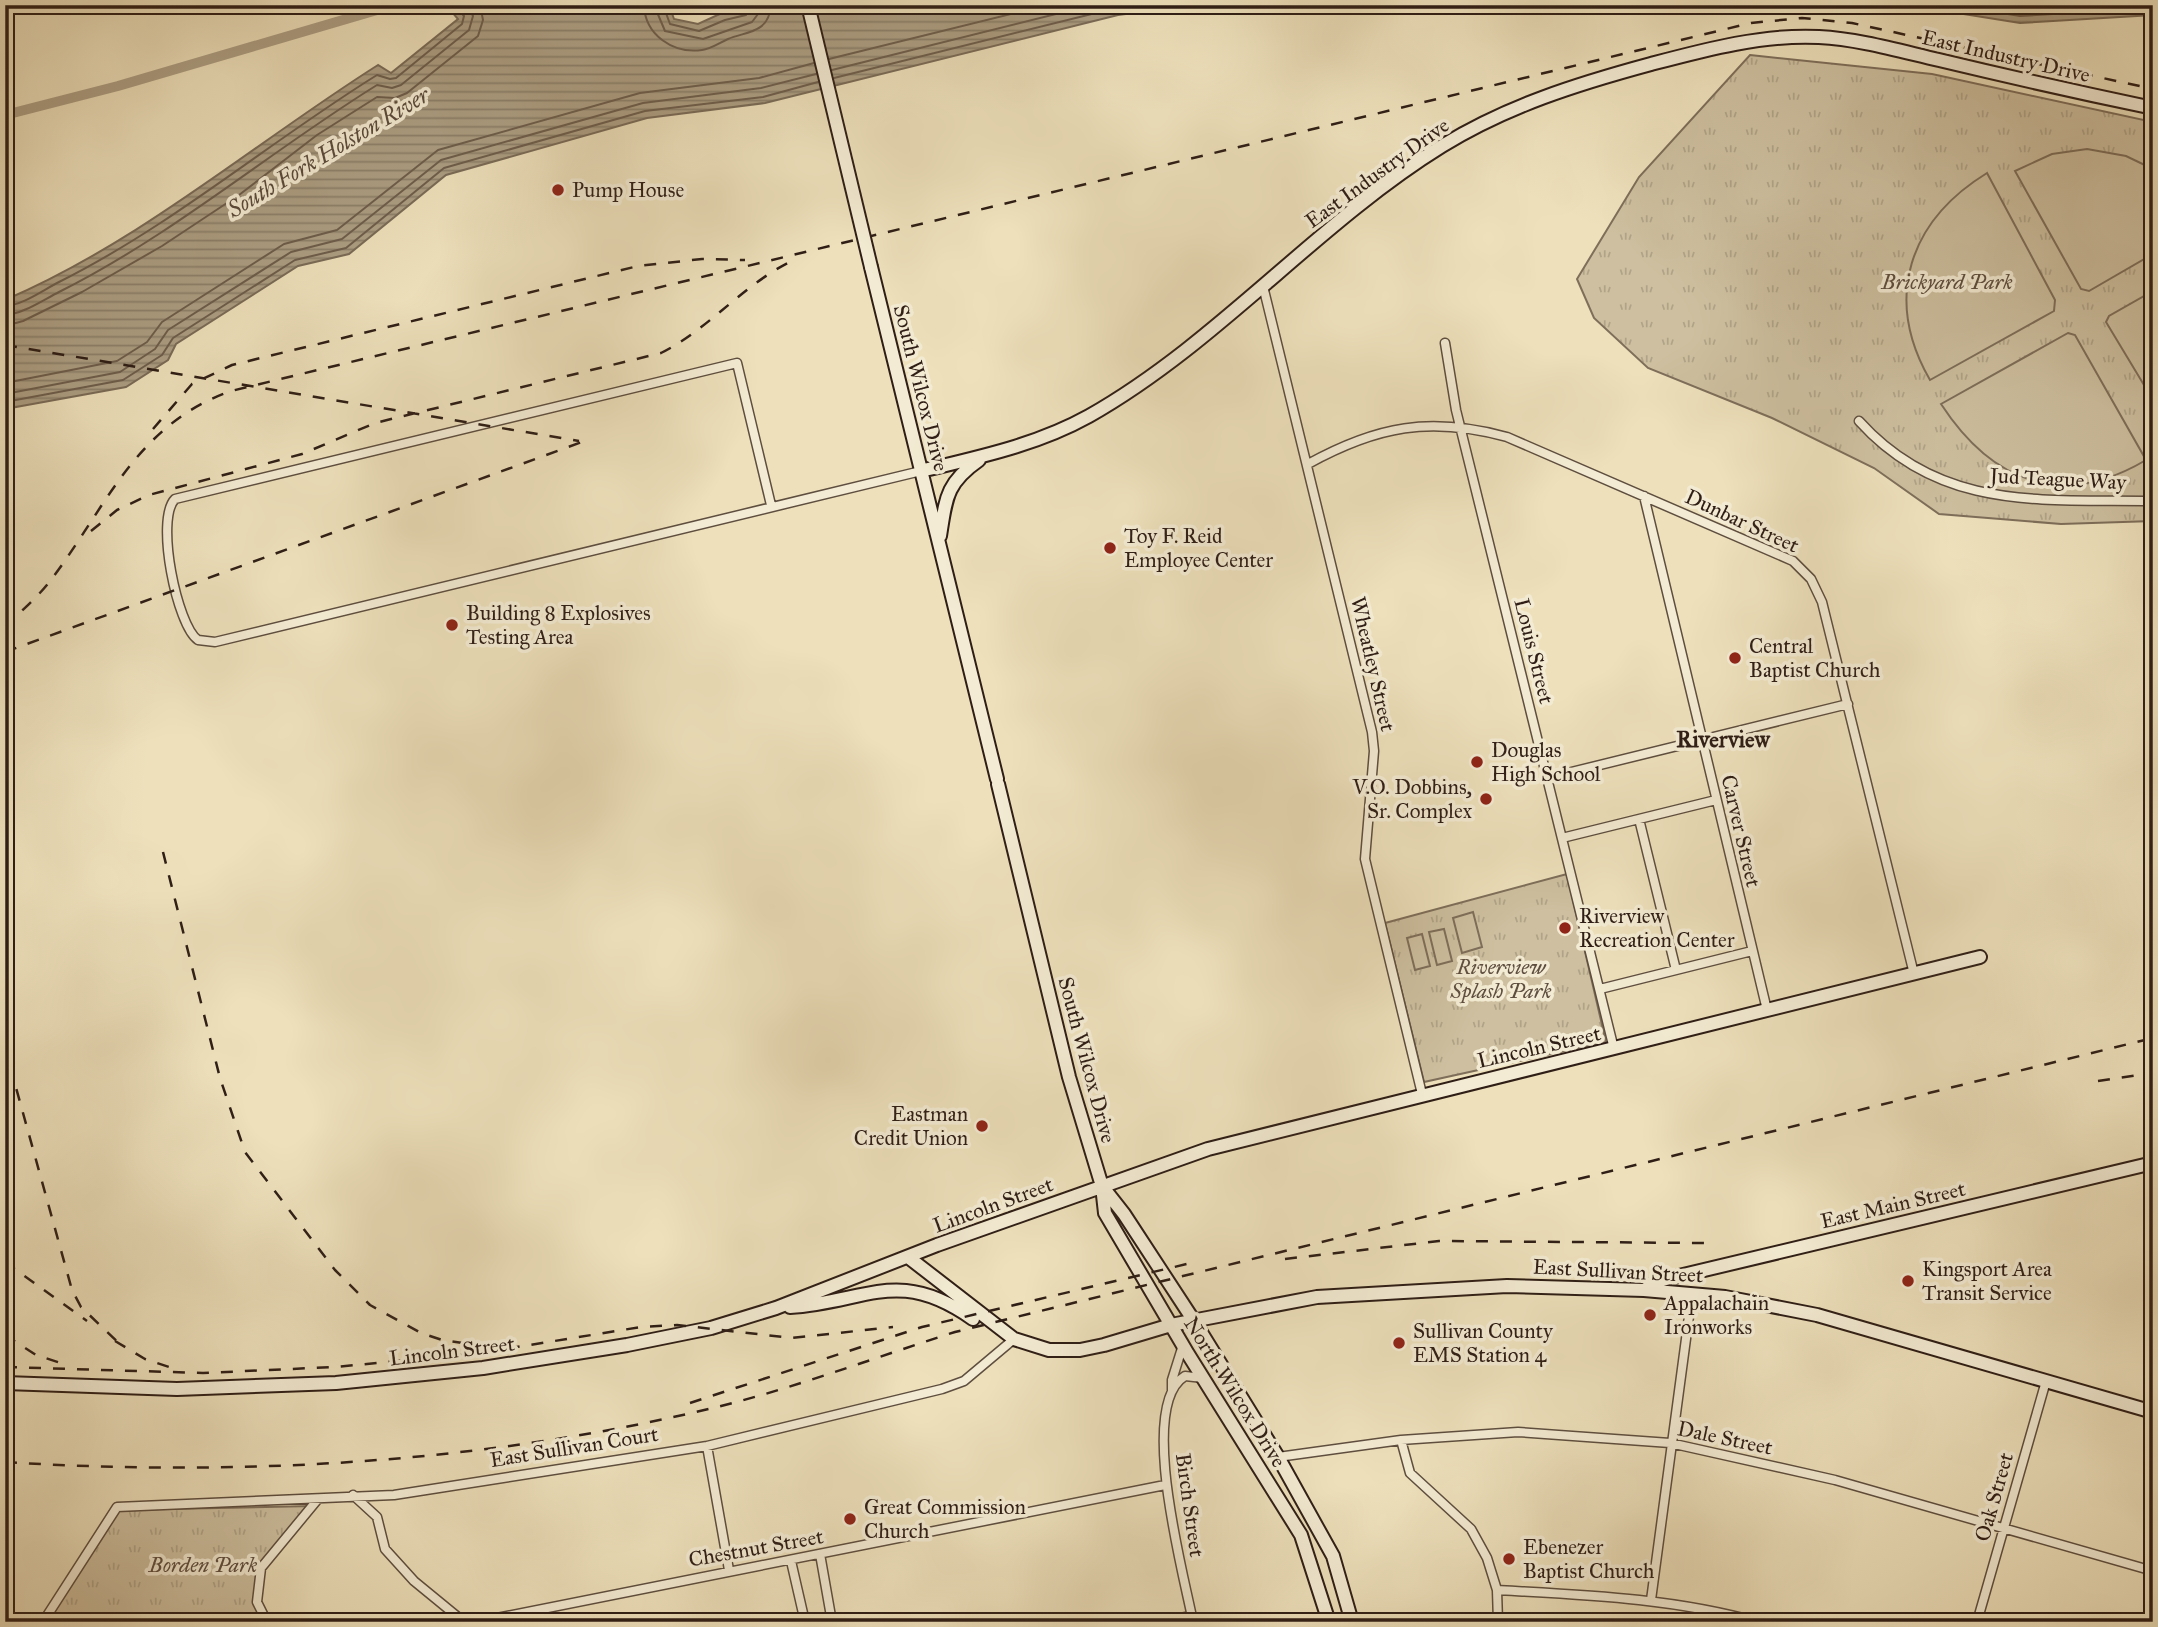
<svg xmlns="http://www.w3.org/2000/svg" width="2158" height="1627" viewBox="0 0 2158 1627" font-family="'IM FELL Great Primer',serif">
<style>
.park{fill:url(#park-tufts);stroke:#7e6e5a;stroke-width:2}
.garden{fill:#cdbf9f;stroke:#7e6e5a;stroke-width:2}
.water{fill:url(#water-rules);stroke:#7a6b57;stroke-width:2}
.lines{fill:none;stroke-linecap:round;stroke-linejoin:round}
.shore{stroke:#6e5e4c;stroke-width:2}
.canal{stroke:#ac9e83;stroke-width:10}
.street-casing{stroke:#5e4e3f;stroke-width:11}
.secondary-casing{stroke:#2f1e16;stroke-width:16}
.street{stroke:#f3ebd3;stroke-width:8}
.secondary{stroke:#f3ebd3;stroke-width:12}
.rail{stroke:#2f1e16;stroke-width:2.5;stroke-dasharray:12 12;stroke-linecap:butt}
.secondary-bridge-casing{stroke:#2f1e16;stroke-width:16;stroke-linecap:butt}
.secondary-bridge{stroke:#f3ebd3;stroke-width:12}
.poi-dot{fill:#8f2418;stroke:#f3ebd3;stroke-width:2.5}
.labels{text-anchor:middle;dominant-baseline:central;stroke-width:7;stroke-linejoin:round;paint-order:stroke}
.street-label{font-size:21px;fill:#2f1e16;stroke:#f3ebd3}
.poi-label{font-size:21px;fill:#2f1e16;stroke:#f3ebd3;text-anchor:start}
.park-label{font-size:21px;font-style:italic;fill:#5e4e3f;stroke:#f3ebd3}
.water-label{font-size:23px;font-style:italic;fill:#5b4b3c;stroke:#f3ebd3}
.neighbourhood-label{font-size:23px;font-weight:bold;fill:#2f1e16;stroke:#f3ebd3}
</style>
<defs>
<pattern id="park-tufts" width="24" height="20" patternUnits="userSpaceOnUse" patternTransform="scale(1.75)"><rect width="24" height="20" fill="#cdbf9f"/><path d="M3 7l-1-3M5 7V3M7 7l1-3M15 17l-1-3M17 17v-4M19 17l1-3" fill="none" stroke="#b0a488"/></pattern>
<pattern id="water-rules" width="6" height="5" patternUnits="userSpaceOnUse" patternTransform="scale(1.75)"><rect width="6" height="5" fill="#ac9e83"/><path d="M0 2.5h6" fill="none" stroke="#8c806a"/></pattern>
</defs>
<rect width="100%" height="100%" fill="#ede0bb"/>
<filter id="stains"><feTurbulence type="fractalNoise" baseFrequency=".00286" numOctaves="4"/><feColorMatrix values="0 0 0 0 .2 0 0 0 0 .09 0 0 0 0 .02 0 0 0 .5 -.17"/></filter>
<radialGradient id="worn" r=".72"><stop offset=".6" stop-color="#630" stop-opacity="0"/><stop offset="1" stop-color="#630" stop-opacity=".3"/></radialGradient>
<path class="park" d="M1750 55 1932 74 2153 122V521L2061 524 1939 514 1874 468 1772 418 1648 368 1594 318 1577 279 1639 177Z
M1567 874 1606 1042 1424 1082 1385 923Z
M312 1506 261 1568 257 1602 267 1622H46L115 1510Z"/>
<path class="garden" d="M2087 149 2126 156 2153 169V254L2089 291 2081 289 2015 171 2052 154Z
M1987 173 2055 300 2054 311 1930 380C1883 298 1909 221 1987 173Z
M2153 291V400L2106 322 2109 316Z
M2068 333 2075 335 2146 460C2062 510 1992 482 1941 404Z
M1473 912 1482 947 1462 953 1453 918Z
M1444 929 1452 961 1437 965 1429 932Z
M1422 934 1430 966 1415 970 1407 938Z"/>
<path class="water" d="M446 5H669L674 19 698 24 722 13 756 6 789 9 799 5H1196L1118 15 765 103 647 118 446 175 349 254 298 266 176 344 168 360 126 387 5 409V300C142 241 253 144 378 65L391 73 458 19Z
M1907 5H2153V15L2020 23Z"/>
<g class="lines">
<path class="shore" d="M644 5C645 35 673 54 702 50 711 49 719 43 728 39 748 31 769 33 771 5
M654 5 665 31 703 39 752 22 758 14 760 5
M663 5 670 24 699 31 725 20 746 15 751 5
M1953 5 2020 16 2153 8
M829 59 1047 5
M832 70 1092 5
M834 78 1116 8 1141 5
M5 306C23 305 43 290 59 282 173 225 269 142 377 75L390 79 396 78 462 24 464 16 455 5
M5 315C23 314 43 300 59 292 173 235 269 152 377 85L392 88 401 85 469 30 473 16 467 5
M5 326 23 321 82 292 162 246 239 195 317 135 377 97 395 98 407 93 478 36 483 20 480 5
M5 383 117 361 147 342 162 322 284 244 337 230 438 150 640 93 759 78 814 63
M5 394 120 372 155 349 168 330 291 252 342 239 441 160 643 103 761 88 816 74
M5 402 123 380 162 355 173 338 295 260 346 248 444 168 645 111 763 97 818 82"/>
<path class="canal" d="M5 115 118 86 394 5"/>
<g class="street-casing">
<path id="street" d="M1263 286 1372 732 1374 751 1365 859 1422 1094
M1445 343 1456 410 1614 1049
M1859 421C1941 512 2042 499 2153 501
M1308 464C1377 426 1430 416 1507 437L1793 561 1811 579 1822 602 1914 974
M1644 496 1767 1010
M771 505 737 363 175 499C155 519 177 626 198 640L215 642 921 471
M1547 778 1848 704
M1639 819 1676 970
M1562 838 1716 800
M1600 989 1752 951
M1172 1391V1380L1183 1345
M1401 1440 1410 1473 1471 1529 1487 1558 1497 1590 1498 1622
M707 1446 729 1570
M1278 1457 1401 1440 1518 1432 1670 1443 1835 1480 2153 1571
M353 1495 377 1517 385 1549 414 1581 464 1622
M820 1554 832 1622
M791 1561 805 1622
M1497 1590C1586 1595 1672 1598 1758 1622
M1651 1600 1692 1294
M43 1622 117 1507 394 1495 707 1446 942 1389 964 1381 1014 1339
M267 1622 257 1602 261 1568 318 1499
M477 1622 1165 1485
M1160 1622 1191 1616
M1193 1622C1184 1575 1137 1405 1185 1376L1203 1378
M1977 1622 2046 1381"/>
</g>
<g class="secondary-casing">
<path id="secondary" d="M871 267 997 779
M921 471C979 457 1037 445 1089 416 1218 343 1316 224 1442 146 1507 106 1577 84 1651 64 1704 50 1763 34 1819 37 1859 39 1900 51 1939 60 2010 77 2081 93 2153 108
M940 536C946 498 946 483 979 460
M998 784 1069 1077 1102 1186 1124 1214 1194 1321 1278 1457 1333 1556 1352 1622
M1102 1186 1105 1213 1188 1354 1301 1535 1329 1622
M908 1257 1014 1339 1049 1350H1080L1104 1345 1171 1325 1317 1297 1507 1286 1644 1290 1725 1297 1817 1315 2153 1412
M1644 1290 1658 1281 2153 1163
M790 1307C867 1302 898 1266 973 1319
M5 1383 177 1389 336 1383 483 1368 627 1345 711 1328 776 1308 937 1245 1208 1149 1980 957"/>
</g>
<use href="#street" class="street"/>
<use href="#secondary" class="secondary"/>
<path class="rail" d="M5 345 579 441
M153 429 192 384 232 365 638 266 702 259 745 260
M91 531 117 510 149 495 302 454 375 423 661 353C711 328 745 282 796 259
M5 627C20 612 37 598 50 581 107 507 135 425 231 391L1751 23 1802 18 1852 23 2153 89
M5 652 582 442
M163 852 220 1078 245 1152 335 1270 370 1305 421 1333 442 1340 484 1346
M10 1066 72 1290 81 1307 123 1347
M2098 1081 2153 1073
M1285 1259 1439 1241 1704 1243
M5 1262 87 1321
M5 1335 36 1355 64 1364
M115 1341 145 1359 175 1369
M5 1367 203 1373 335 1367 480 1353 641 1327 677 1325 792 1338 893 1327
M690 1403 922 1327 1191 1263
M5 1462C242 1477 486 1463 717 1407 798 1387 876 1357 955 1332L2153 1038"/>
<g class="secondary-bridge-casing">
<path id="secondary-bridge" d="M808 5 871 267"/>
</g>
<use href="#secondary-bridge" class="secondary-bridge"/>
</g>
<g class="poi-dot">
<circle cx="558" cy="190" r="7"/>
<circle cx="1110" cy="548" r="7"/>
<circle cx="452" cy="625" r="7"/>
<circle cx="1735" cy="658" r="7"/>
<circle cx="1477" cy="762" r="7"/>
<circle cx="1486" cy="799" r="7"/>
<circle cx="1565" cy="928" r="7"/>
<circle cx="982" cy="1126" r="7"/>
<circle cx="1908" cy="1281" r="7"/>
<circle cx="1650" cy="1315" r="7"/>
<circle cx="1399" cy="1343" r="7"/>
<circle cx="850" cy="1519" r="7"/>
<circle cx="1509" cy="1559" r="7"/>
</g>
<g class="labels">
<g class="street-label">
<text transform="translate(2006 56) rotate(13)">East Industry Drive</text>
<text transform="translate(1377 173) rotate(-36)">East Industry Drive</text>
<text transform="translate(921 388) rotate(76)">South Wilcox Drive</text>
<text transform="translate(2058 479) rotate(3)">Jud Teague Way</text>
<text transform="translate(1742 521) rotate(25)">Dunbar Street</text>
<text transform="translate(1534 651) rotate(76)">Louis Street</text>
<text transform="translate(1373 664) rotate(77)">Wheatley Street</text>
<text transform="translate(1741 831) rotate(77)">Carver Street</text>
<text transform="translate(1539 1047) rotate(-13)">Lincoln Street</text>
<text transform="translate(1087 1060) rotate(75)">South Wilcox Drive</text>
<text transform="translate(993 1205) rotate(-20)">Lincoln Street</text>
<text transform="translate(1893 1205) rotate(-13)">East Main Street</text>
<text transform="translate(1618 1271) rotate(3)">East Sullivan Street</text>
<text transform="translate(452 1351) rotate(-7)">Lincoln Street</text>
<text transform="translate(1235 1392) rotate(58)">North Wilcox Drive</text>
<text transform="translate(1725 1438) rotate(12)">Dale Street</text>
<text transform="translate(574 1447) rotate(-9)">East Sullivan Court</text>
<text transform="translate(1994 1497) rotate(-74)">Oak Street</text>
<text transform="translate(1190 1505) rotate(82)">Birch Street</text>
<text transform="translate(756 1548) rotate(-10)">Chestnut Street</text>
</g>
<g class="poi-label">
<text x="572" y="190">Pump House</text>
<text x="1124" y="536">Toy F. Reid<tspan x="1124" dy="24">Employee Center</tspan></text>
<text x="466" y="613">Building 8 Explosives<tspan x="466" dy="24">Testing Area</tspan></text>
<text x="1749" y="646">Central<tspan x="1749" dy="24">Baptist Church</tspan></text>
<text x="1491" y="750">Douglas<tspan x="1491" dy="24">High School</tspan></text>
<text x="1472" y="787" text-anchor="end">V.O. Dobbins,<tspan x="1472" dy="24">Sr. Complex</tspan></text>
<text x="1579" y="916">Riverview<tspan x="1579" dy="24">Recreation Center</tspan></text>
<text x="968" y="1114" text-anchor="end">Eastman<tspan x="968" dy="24">Credit Union</tspan></text>
<text x="1922" y="1269">Kingsport Area<tspan x="1922" dy="24">Transit Service</tspan></text>
<text x="1664" y="1303">Appalachain<tspan x="1664" dy="24">Ironworks</tspan></text>
<text x="1413" y="1331">Sullivan County<tspan x="1413" dy="24">EMS Station 4</tspan></text>
<text x="864" y="1507">Great Commission<tspan x="864" dy="24">Church</tspan></text>
<text x="1523" y="1547">Ebenezer<tspan x="1523" dy="24">Baptist Church</tspan></text>
</g>
<g class="park-label">
<text x="1947" y="282">Brickyard Park</text>
<text x="1501" y="967">Riverview<tspan x="1501" dy="24">Splash Park</tspan></text>
<text x="203" y="1565">Borden Park</text>
</g>
<g class="water-label">
<text transform="translate(328 152) rotate(-31)">South Fork Holston River</text>
</g>
<g class="neighbourhood-label">
<text x="1723" y="739">Riverview</text>
</g>
</g>
<rect width="2158" height="1627" fill="none" stroke="#ede0bb" stroke-width="28"/>
<rect x="7" y="7" width="2144" height="1613" fill="none" stroke="#2f1e16" stroke-width="3.5"/>
<rect x="14" y="14" width="2130" height="1599" fill="none" stroke="#2f1e16" stroke-width="2"/>
<rect width="100%" height="100%" filter="url(#stains)"/>
<rect width="100%" height="100%" fill="url(#worn)"/>
</svg>
